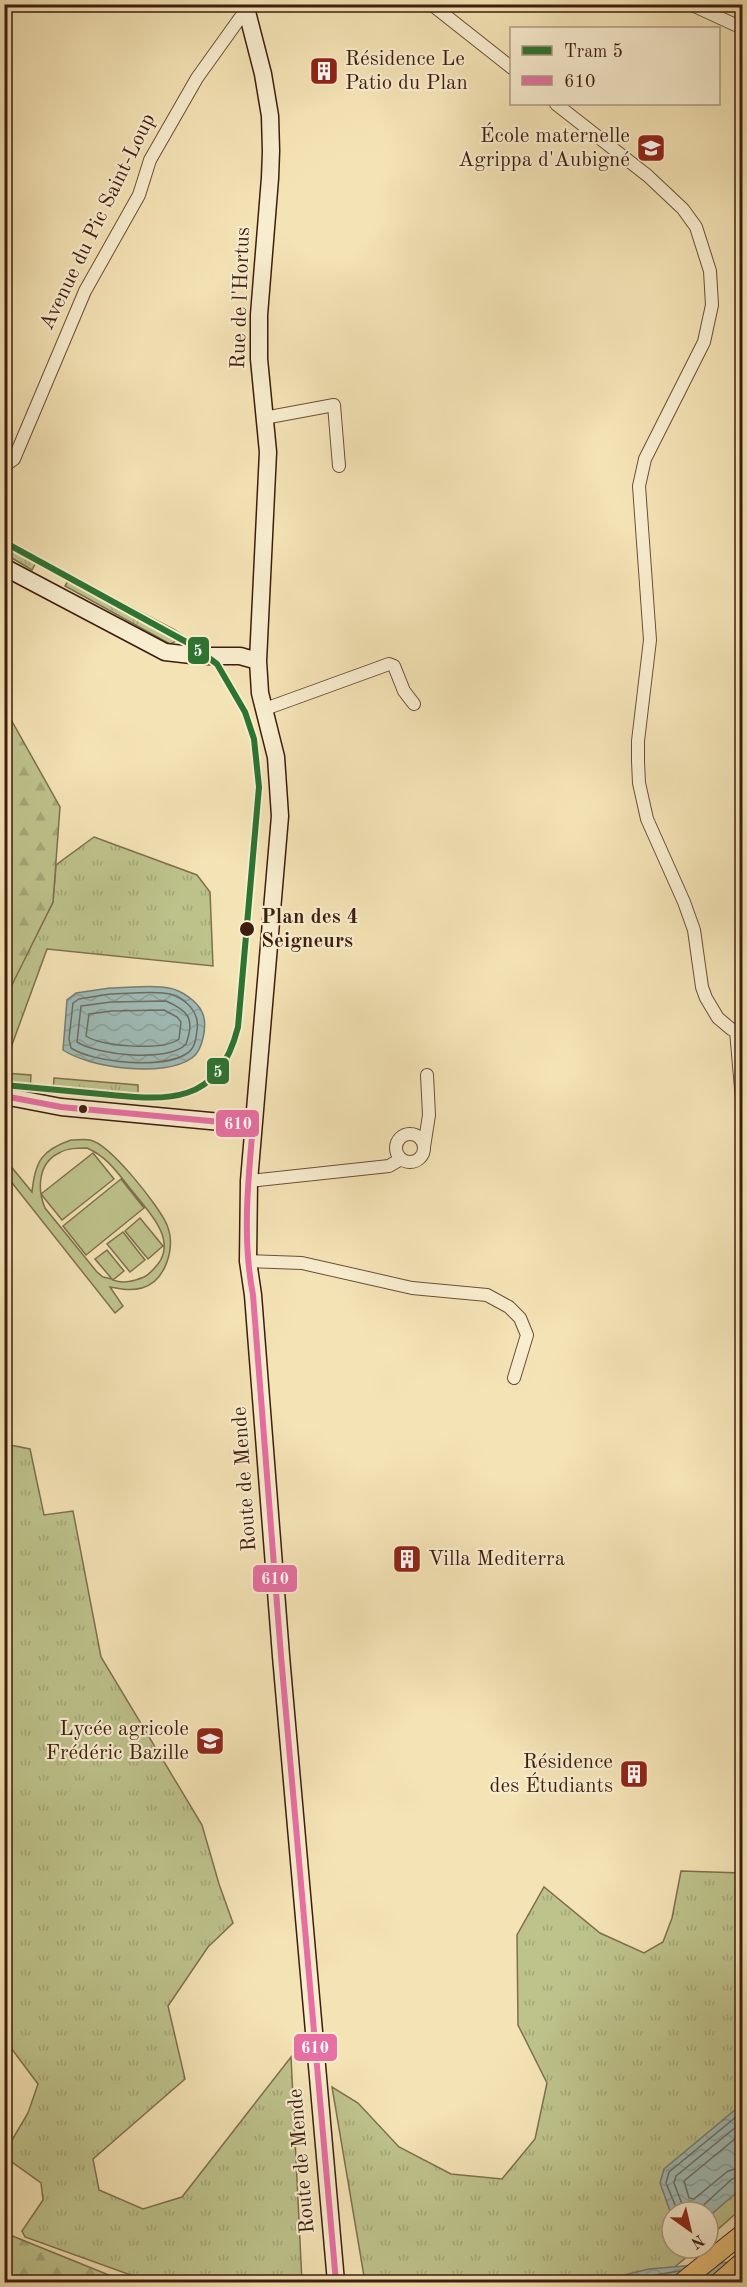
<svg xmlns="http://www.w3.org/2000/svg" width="747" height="2287" viewBox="0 0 747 2287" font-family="'Old Standard TT',serif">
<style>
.grass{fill:url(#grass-tufts);stroke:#7e704e;stroke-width:1.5}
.forest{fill:url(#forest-firs);stroke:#7e704e;stroke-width:1.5}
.pitch{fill:#bec38c;stroke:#7e704e;stroke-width:1.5;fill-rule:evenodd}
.water{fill:url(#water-waves);stroke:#787c74;stroke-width:1.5}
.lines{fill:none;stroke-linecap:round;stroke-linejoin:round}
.shore{stroke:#6e6c63;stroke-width:1.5}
.street-casing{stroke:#6c4e38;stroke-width:14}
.secondary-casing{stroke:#3e1d0f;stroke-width:19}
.primary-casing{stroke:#3e1d0f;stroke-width:20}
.street{stroke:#f8edcf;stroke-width:12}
.secondary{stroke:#f8edcf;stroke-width:16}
.primary{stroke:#eac27a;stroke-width:18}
.bus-1-casing{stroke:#f8edcf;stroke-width:10}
.bus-1{stroke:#e76fa3;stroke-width:6}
.tram-1-casing{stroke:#f8edcf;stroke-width:10}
.tram-1{stroke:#2d7431;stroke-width:6}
.stop-dot{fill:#3e1d0f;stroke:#f8edcf;stroke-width:2}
.labels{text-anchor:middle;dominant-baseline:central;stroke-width:4.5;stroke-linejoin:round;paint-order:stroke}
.poi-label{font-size:21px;fill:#3e1d0f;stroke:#f8edcf;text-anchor:end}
.street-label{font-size:21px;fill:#3e1d0f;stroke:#f8edcf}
.stop-label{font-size:21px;font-weight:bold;fill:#3e1d0f;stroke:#f8edcf;text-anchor:start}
.line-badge{stroke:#f8edcf;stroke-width:2}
.badge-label{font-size:16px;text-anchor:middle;font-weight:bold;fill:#fff}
</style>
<defs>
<pattern id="grass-tufts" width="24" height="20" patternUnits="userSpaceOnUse" patternTransform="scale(1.5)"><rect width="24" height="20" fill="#bec38c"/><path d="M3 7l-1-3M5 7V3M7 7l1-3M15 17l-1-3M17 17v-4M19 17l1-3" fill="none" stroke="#a4a778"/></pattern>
<pattern id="forest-firs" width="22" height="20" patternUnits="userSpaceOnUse" patternTransform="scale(1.5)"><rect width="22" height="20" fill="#bec38c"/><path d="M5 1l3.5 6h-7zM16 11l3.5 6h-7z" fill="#a4a778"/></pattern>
<pattern id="water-waves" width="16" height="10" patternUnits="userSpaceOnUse" patternTransform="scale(1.5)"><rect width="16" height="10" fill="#9fbcb7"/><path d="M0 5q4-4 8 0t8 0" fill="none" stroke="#8aa19c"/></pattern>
</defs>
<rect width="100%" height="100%" fill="#f4e3b5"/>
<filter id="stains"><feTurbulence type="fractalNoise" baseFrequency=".00333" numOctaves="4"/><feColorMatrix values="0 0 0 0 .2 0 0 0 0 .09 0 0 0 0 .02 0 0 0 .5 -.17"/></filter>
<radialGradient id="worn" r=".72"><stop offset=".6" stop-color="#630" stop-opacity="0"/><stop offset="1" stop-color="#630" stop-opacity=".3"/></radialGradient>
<path class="grass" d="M4 539 39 557 32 570 5 554Z
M71 576 173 629 185 637 170 644 65 586Z
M94 837 197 875 210 892 213 966 47 949 9 1053H5L4 999 53 902 56 865Z
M4 1073 31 1075 30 1090 5 1088Z
M54 1078 138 1085V1100L53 1092Z
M5 1444 30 1449 44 1515 73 1511 101 1657 202 1825 219 1884 233 1923 208 1947 168 2006 185 2079 93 2159 99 2190 143 2209 182 2197 291 2057 302 2282H150L25 2237 22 2231 43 2200 41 2183 5 2157V2152L28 2113 38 2084 5 2040Z
M681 1871 742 1873V2208L708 2238V2212H672V2248H697L657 2282H365L332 2087 358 2103 399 2147 451 2174 502 2179 535 2139 547 2083 518 2025 517 1935 544 1887 600 1933 644 1953 663 1942 672 1918Z"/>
<path class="forest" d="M4 707 60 807 53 902 5 999Z
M5 2233 126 2282H5Z"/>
<path class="pitch" d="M71 1140C77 1140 85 1139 90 1140 110 1144 159 1206 167 1225 176 1247 166 1281 142 1288 131 1291 121 1289 110 1287L123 1306 115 1313 5 1174V1159L32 1192C35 1161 42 1150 71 1140ZM87 1148C108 1157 119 1175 133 1192 148 1211 177 1239 158 1264 154 1269 150 1274 144 1277 134 1281 124 1284 113 1280L124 1271 107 1250 95 1259 112 1279 103 1277 97 1272 45 1208C37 1189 38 1163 59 1153 67 1148 78 1148 87 1148Z
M93 1153 114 1179 62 1220 41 1194Z
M121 1179 144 1208 86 1255 63 1226Z
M140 1218 163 1246 148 1259 125 1231Z
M123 1232 145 1260 130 1272 107 1244Z"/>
<path class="water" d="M110 988C127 988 153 984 169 988 181 990 197 1001 202 1012 208 1024 203 1050 192 1058 164 1078 90 1068 63 1050L67 1000 76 993Z
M742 2104V2188L708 2217V2212L670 2211 660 2183 664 2169Z
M742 2261V2282H595L649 2269Z"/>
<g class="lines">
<path class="shore" d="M110 994C125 994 157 990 170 994 186 999 200 1012 197 1030 196 1039 195 1049 186 1054 162 1069 94 1063 71 1048L69 1039 73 1003 79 999Z
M166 1001C189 1011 195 1019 186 1044 169 1063 97 1055 77 1042L81 1006 111 1002Z
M164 1010 177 1017 181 1022 179 1039C163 1051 102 1047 86 1036L89 1014 112 1011Z
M742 2133 684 2181 689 2198 694 2199 728 2171 742 2167
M678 2212 666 2183 669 2172 742 2112
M685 2212 674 2183 676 2176 742 2122
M696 2212 732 2179 742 2176
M614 2282 679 2271"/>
<g class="street-casing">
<path id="street" d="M431 4 512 68
M690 4 742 28
M556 104 648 176 683 209 696 227 710 271 712 305 704 342 645 459 639 486 650 640 638 741V761L639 783 647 819 684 902 694 930 702 987 706 998 718 1018 731 1029 742 1033
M264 418 334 405 339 466
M4 466 14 459 85 291 139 195 150 160 197 78 245 11
M265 709 389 664 394 666 404 691 414 704
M736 1031 742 1100
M396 1148a14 14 0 1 1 28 0a14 14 0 1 1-28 0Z
M424 1147 429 1115 427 1075
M249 1181 389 1166 401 1159
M248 1261 302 1263 412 1288 487 1295 509 1307 520 1318 527 1335 514 1378"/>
</g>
<g class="secondary-casing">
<path id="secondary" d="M245 4 263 74 270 116 271 151 270 178 259 315V359L268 452 258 661 260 693 276 757 280 816 249 1181 248 1261 253 1295 281 1656 336 2282
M4 567 165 652 200 656H240L258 661
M4 1096 61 1107 253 1125"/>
</g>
<g class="primary-casing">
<path id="primary" d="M682 2282 742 2234
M719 2282 742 2262"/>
</g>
<use href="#street" class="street"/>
<use href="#secondary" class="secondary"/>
<use href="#primary" class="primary"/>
<g class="bus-1-casing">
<path id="bus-1" d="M4 1096 61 1107 253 1125C248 1182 242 1238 253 1295L281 1656 336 2282"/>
</g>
<use href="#bus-1" class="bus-1"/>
<g class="tram-1-casing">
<path id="tram-1" d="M4 542 190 644 217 664 245 712 254 739 259 787 238 1027C218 1106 168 1101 101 1094 69 1091 37 1088 4 1085"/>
</g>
<use href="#tram-1" class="tram-1"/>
</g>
<defs>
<g id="building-square" transform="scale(1.5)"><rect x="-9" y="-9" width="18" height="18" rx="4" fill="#8f2418" stroke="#f8edcf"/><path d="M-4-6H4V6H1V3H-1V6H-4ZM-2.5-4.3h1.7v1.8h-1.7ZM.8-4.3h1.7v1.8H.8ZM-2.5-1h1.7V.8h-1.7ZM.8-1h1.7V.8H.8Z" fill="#fff"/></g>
<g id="school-square" transform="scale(1.5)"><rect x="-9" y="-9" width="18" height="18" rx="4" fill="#8f2418" stroke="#f8edcf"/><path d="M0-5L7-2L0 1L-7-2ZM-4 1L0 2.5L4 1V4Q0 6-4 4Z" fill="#fff"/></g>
</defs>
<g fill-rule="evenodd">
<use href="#building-square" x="324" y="71"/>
<use href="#school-square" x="651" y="148"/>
<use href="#building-square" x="407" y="1559"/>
<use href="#school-square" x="210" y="1741"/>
<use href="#building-square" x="634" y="1774"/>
</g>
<g class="stop-dot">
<circle cx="247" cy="929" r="8"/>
<circle cx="83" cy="1109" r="5"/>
</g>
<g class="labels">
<g class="poi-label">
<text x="345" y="59" text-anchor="start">Résidence Le<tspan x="345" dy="24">Patio du Plan</tspan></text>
<text x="630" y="136">École maternelle<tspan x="630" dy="24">Agrippa d'Aubigné</tspan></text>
<text x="428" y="1559" text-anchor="start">Villa Mediterra</text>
<text x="189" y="1729">Lycée agricole<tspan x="189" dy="24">Frédéric Bazille</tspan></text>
<text x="613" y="1762">Résidence<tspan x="613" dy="24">des Étudiants</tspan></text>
</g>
<g class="street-label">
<text transform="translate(98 222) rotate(-64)">Avenue du Pic Saint-Loup</text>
<text transform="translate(241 298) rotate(-88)">Rue de l'Hortus</text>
<text transform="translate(245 1479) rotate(-94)">Route de Mende</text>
<text transform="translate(302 2161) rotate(-95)">Route de Mende</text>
</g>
<g class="stop-label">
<text x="261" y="917">Plan des 4<tspan x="261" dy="24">Seigneurs</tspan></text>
</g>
</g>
<g class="line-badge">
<rect x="187" y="636" width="23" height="29" rx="6" fill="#2d7431"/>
<rect x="206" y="1057" width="24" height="28" rx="6" fill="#2d7431"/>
<rect x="215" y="1109" width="45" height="29" rx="6" fill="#e76fa3"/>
<rect x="252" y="1564" width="46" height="29" rx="6" fill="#e76fa3"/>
<rect x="293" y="2033" width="45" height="29" rx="6" fill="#e76fa3"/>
</g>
<g class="badge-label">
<text x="198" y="656">5</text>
<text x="218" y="1077">5</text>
<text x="238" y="1129">610</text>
<text x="275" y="1584">610</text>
<text x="315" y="2053">610</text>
</g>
<rect width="747" height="2287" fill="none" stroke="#f4e3b5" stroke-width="24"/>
<rect x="6" y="6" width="735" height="2275" fill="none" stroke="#3e1d0f" stroke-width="3"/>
<rect x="12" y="12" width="723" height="2263" fill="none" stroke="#3e1d0f" stroke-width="1.5"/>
<rect x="510" y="27" width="210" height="78" fill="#f8edcf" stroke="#ae9a82" stroke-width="1.5"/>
<rect x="522" y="46" width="30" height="9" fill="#2d7431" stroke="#ae9a82" stroke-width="1.5"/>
<text x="564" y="57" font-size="18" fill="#3e1d0f">Tram 5</text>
<rect x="522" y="76" width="30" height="9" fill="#e76fa3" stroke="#ae9a82" stroke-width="1.5"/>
<text x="564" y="87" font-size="18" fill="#3e1d0f">610</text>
<g transform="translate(690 2230) rotate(146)"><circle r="28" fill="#f8edcf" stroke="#ae9a82" stroke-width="1.5"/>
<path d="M0-4.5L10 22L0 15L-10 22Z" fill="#8f2418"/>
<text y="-9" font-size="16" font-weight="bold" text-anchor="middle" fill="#3e1d0f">N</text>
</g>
<rect width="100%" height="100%" filter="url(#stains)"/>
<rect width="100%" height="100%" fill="url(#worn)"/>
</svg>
